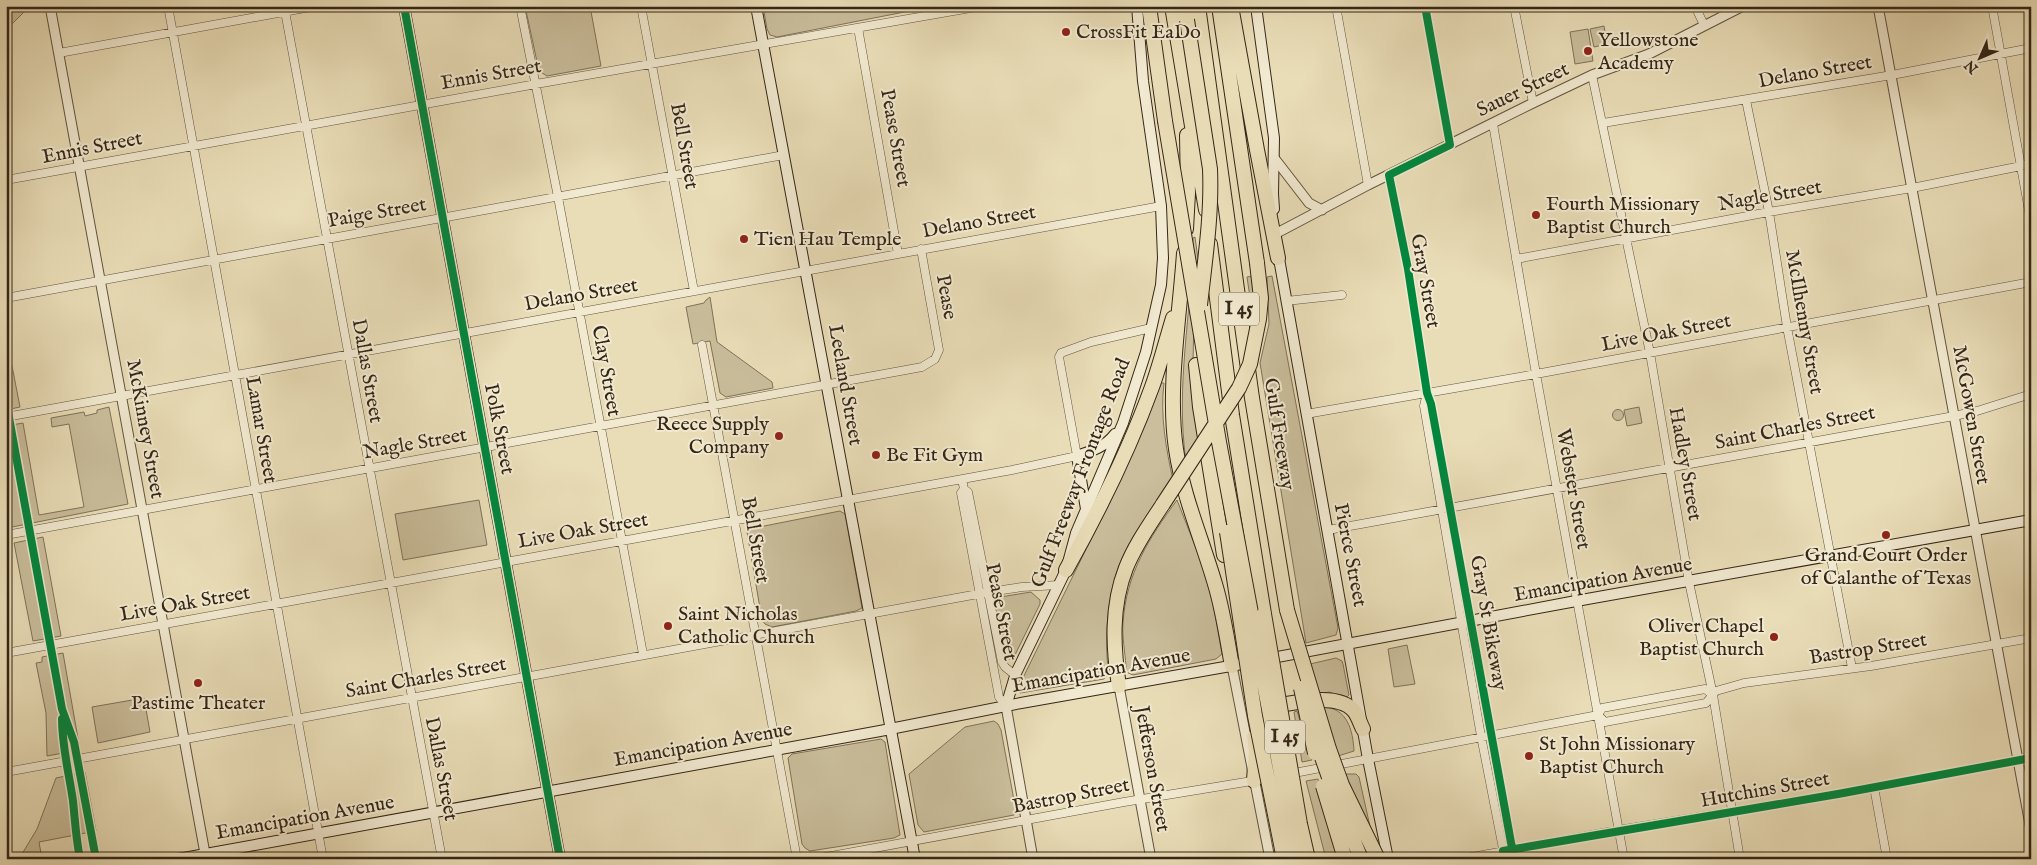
<svg xmlns="http://www.w3.org/2000/svg" width="2037" height="865" viewBox="0 0 2037 865" font-family="'IM FELL English',serif">
<style>
.green{fill:#cabe9c;stroke:#7f725a}
.lines{fill:none;stroke-linecap:round;stroke-linejoin:round}
.minor-casing{stroke:#61543f;stroke-width:9}
.tertiary-casing{stroke:#61543f;stroke-width:11}
.secondary-casing{stroke:#342617;stroke-width:12}
.motorway-casing{stroke:#342617;stroke-width:16}
.minor{stroke:#f1e9d0;stroke-width:8}
.tertiary{stroke:#f1e9d0;stroke-width:9}
.secondary{stroke:#f1e9d0;stroke-width:10}
.motorway{stroke:#e9ddb7;stroke-width:14}
.tram{stroke:#342617;stroke-width:1}
.motorway-bridge-casing{stroke:#342617;stroke-width:16;stroke-linecap:butt}
.motorway-bridge{stroke:#e9ddb7;stroke-width:14}
.cycleway-casing{stroke:#f1e9d0;stroke-width:11}
.cycleway{stroke:#00873e;stroke-width:8}
.poi-dot{fill:#8f2418;stroke:#f1e9d0;stroke-width:2}
.labels{text-anchor:middle;dominant-baseline:central;stroke-width:4;stroke-linejoin:round;paint-order:stroke}
.shield{fill:#f1e9d0;stroke:#6d604e;stroke-width:1}
.shield-label{font-size:19px;font-weight:bold;fill:#342617}
.poi-label{font-size:20px;fill:#342617;stroke:#f1e9d0;text-anchor:start}
.street-label{font-size:20px;fill:#342617;stroke:#f1e9d0}
</style>
<rect width="100%" height="100%" fill="#e9ddb7"/>
<filter id="stains"><feTurbulence type="fractalNoise" baseFrequency=".004" numOctaves="4"/><feColorMatrix values="0 0 0 0 .2 0 0 0 0 .09 0 0 0 0 .02 0 0 0 .5 -.17"/></filter>
<radialGradient id="worn" r=".72"><stop offset=".6" stop-color="#630" stop-opacity="0"/><stop offset="1" stop-color="#630" stop-opacity=".3"/></radialGradient>
<path class="green" d="M15 6H30L6 30V15Z
M525 6H590L601 66 547 76 539 71Z
M763 6H935L777 37 770 35 767 29Z
M1604 26 1607 44 1594 47 1590 29Z
M1588 29 1593 61 1575 64 1570 32Z
M1195 237 1200 274 1194 317 1193 364 1201 436 1186 461C1175 386 1192 312 1193 238Z
M1253 276 1255 290 1254 325 1247 277Z
M1272 276 1338 628 1336 635 1306 643 1260 363 1269 324 1267 277Z
M710 297 717 342 772 382 773 388 726 397 720 393 710 341 693 344 686 307 704 303 706 300Z
M6 335 20 407 6 410Z
M1159 383H1164C1160 415 1166 449 1173 480 1156 504 1136 528 1124 554 1108 587 1103 638 1109 674L1104 679 1020 693 1018 688 1094 533Z
M109 407 128 504 12 527 6 494V426L23 423 39 515 84 507 69 424 52 427 51 418 84 412 85 416 97 413V410Z
M1639 407 1642 423 1627 426 1624 410Z
M1612.5 415a5.5 5.5 0 1 1 11 0a5.5 5.5 0 1 1-11 0Z
M479 500 487 545 403 560 395 514Z
M1177 500 1205 571 1212 597 1222 654 1216 659 1133 675 1126 672V666C1125 652 1122 637 1123 623 1126 574 1149 538 1177 500Z
M840 511 845 514 862 608 856 611 772 627 765 624 762 620 747 532 749 529Z
M43 537 61 636 33 641 14 543Z
M1031 592 1040 600V604L1013 659H1007L1004 658 993 602 994 598Z
M1407 645 1415 684 1394 687 1388 649Z
M63 653 80 750 47 756 46 713 36 663 42 662V657Z
M1336 658 1342 661 1343 664 1349 695 1347 697 1329 692 1319 694 1310 664Z
M144 698 150 732 98 743 92 707Z
M1322 707C1347 707 1353 730 1354 751L1338 756Z
M1297 711 1312 760 1302 762 1294 712Z
M994 721 998 724 1001 730 1016 811 1014 815 924 832 918 825 909 774 965 727Z
M881 739 885 742 900 835 894 838 810 851 805 848 802 844 788 758 792 754Z
M85 772 96 831 39 842 42 859H19L37 829 56 778Z
M1345 774H1356L1359 777 1371 831Z
M1318 779 1342 859H1326L1306 781Z"/>
<g class="lines">
<g class="minor-casing">
<path id="minor" d="M168 6 323 859
M284 6 442 859
M520 6 558 197 643 654
M641 6 694 291
M1336 6 1368 185
M1425 6 1450 145
M1514 6 1533 103
M1695 6 1704 25
M1992 6 2031 222
M858 28 898 254
M59 53 316 6
M1592 75 1650 353 1689 582 1713 695 1740 859
M1746 100 1769 212 1787 327 1852 668
M1603 123 1892 75 2031 48
M1493 124 1536 374 1624 859
M1389 175 1408 269 1427 393 1424 406 1481 736 1505 859
M6 180 536 84 982 6
M1516 259 1769 212 1912 188 2031 164
M6 298 784 155
M1286 301 1342 295
M702 345 797 859
M1306 414 1536 374 2031 282
M6 417 1161 206
M963 484 964 489 968 492 1002 662 1005 667 1015 675
M964 489 961 493 999 697 1006 706
M1328 530 1954 416 1977 411 2031 394
M6 535 922 367 935 359 939 350 921 249
M6 653 1012 470 1077 456 1059 357 1061 353 1091 342 1151 328
M1598 715 1605 722 1706 703 1716 691 1744 683 1871 666 2031 638
M1598 715 1602 708 1705 689 1713 695
M6 772 989 592 1022 587 1059 585
M1289 774 1598 715
M1874 787 1887 859
M815 859 1124 802 1258 780
M1461 859 1619 830 1838 794 2031 758"/>
</g>
<g class="tertiary-casing">
<path id="tertiary" d="M50 6 206 859
M1878 6 2031 830
M1275 159 1309 203 1322 210
M1277 233 1368 185 1533 103 1592 75 1649 54 1743 6
M1232 666 1270 859
M1119 686 1151 859
M1006 706 1033 859"/>
</g>
<g class="secondary-casing">
<path id="secondary" d="M404 6 560 859
M756 6 915 859
M1256 6 1274 138 1273 194 1274 209
M1278 253 1368 759 1388 859
M1086 509 1077 456C1092 451 1105 447 1115 434
M1267 659 1576 601 2031 520
M1006 706 1016 673 1066 570 1076 533 1123 423 1146 352 1161 285 1163 258 1161 206 1143 81 1137 6
M178 859 880 731 1021 703 1253 662"/>
</g>
<g class="motorway-casing">
<path id="motorway" d="M1149 6 1165 121
M1172 6 1206 210
M1185 6 1187 20
M1198 6 1252 398 1287 610
M1219 6 1257 263
M1231 6 1257 150 1278 258
M1186 229 1188 193 1187 135
M1210 244 1232 415 1264 614
M1184 253C1180 314 1167 389 1176 449 1183 497 1202 539 1215 584 1223 610 1227 639 1232 666
M1196 365 1200 407 1224 555
M1066 570C1099 511 1129 450 1152 387 1160 365 1166 341 1173 318
M1119 686C1113 647 1111 606 1126 568 1135 545 1150 524 1163 504
M1268 707C1291 704 1337 691 1354 711 1358 716 1360 723 1363 729
M1254 737 1256 750 1254 781"/>
</g>
<use href="#minor" class="minor"/>
<use href="#tertiary" class="tertiary"/>
<use href="#secondary" class="secondary"/>
<use href="#motorway" class="motorway"/>
<path class="tram" d="M6 11 11 6"/>
<g class="motorway-bridge-casing">
<path id="motorway-bridge" d="M1187 20 1210 169C1212 214 1205 260 1200 305
M1165 121 1219 442 1297 859
M1163 504 1239 388 1250 364 1259 319 1261 298 1257 263
M1227 532 1255 716 1284 859
M1287 610 1329 749 1342 785 1378 859
M1264 614 1300 824 1308 859
M1301 688 1315 753
M1317 743 1332 786 1361 859
M1323 786 1345 859"/>
</g>
<use href="#motorway-bridge" class="motorway-bridge"/>
<g class="cycleway-casing">
<path id="cycleway" d="M404 6 560 859
M1425 6 1450 145 1389 175 1408 269 1427 393 1431 404 1514 859
M6 401 62 709 74 742 96 859
M62 719C62 747 69 773 73 801 75 820 76 839 80 859
M1503 851 1838 794 2031 758"/>
</g>
<use href="#cycleway" class="cycleway"/>
</g>
<g class="poi-dot">
<circle cx="1066" cy="32" r="5"/>
<circle cx="1588" cy="51" r="5"/>
<circle cx="1536" cy="215" r="5"/>
<circle cx="744" cy="239" r="5"/>
<circle cx="779" cy="436" r="5"/>
<circle cx="876" cy="455" r="5"/>
<circle cx="1886" cy="535" r="5"/>
<circle cx="668" cy="626" r="5"/>
<circle cx="1774" cy="637" r="5"/>
<circle cx="198" cy="683" r="5"/>
<circle cx="1529" cy="756" r="5"/>
</g>
<g class="labels">
<g class="shield">
<rect x="1219" y="292.5" width="40" height="33" rx="4"/>
<rect x="1265" y="720.5" width="40" height="33" rx="4"/>
</g>
<g class="shield-label">
<text x="1239" y="309">I 45</text>
<text x="1285" y="737">I 45</text>
</g>
<g class="poi-label">
<text x="1076" y="32">CrossFit EaDo</text>
<text x="1598" y="40">Yellowstone<tspan x="1598" dy="23">Academy</tspan></text>
<text x="1546" y="204">Fourth Missionary<tspan x="1546" dy="23">Baptist Church</tspan></text>
<text x="754" y="239">Tien Hau Temple</text>
<text x="769" y="424" text-anchor="end">Reece Supply<tspan x="769" dy="23">Company</tspan></text>
<text x="886" y="455">Be Fit Gym</text>
<text x="1886" y="555" text-anchor="middle">Grand Court Order<tspan x="1886" dy="23">of Calanthe of Texas</tspan></text>
<text x="678" y="614">Saint Nicholas<tspan x="678" dy="23">Catholic Church</tspan></text>
<text x="1764" y="626" text-anchor="end">Oliver Chapel<tspan x="1764" dy="23">Baptist Church</tspan></text>
<text x="198" y="703" text-anchor="middle">Pastime Theater</text>
<text x="1539" y="744">St John Missionary<tspan x="1539" dy="23">Baptist Church</tspan></text>
</g>
<g class="street-label">
<text transform="translate(1815 72) rotate(-10)">Delano Street</text>
<text transform="translate(491 75) rotate(-10)">Ennis Street</text>
<text transform="translate(1523 90) rotate(-26)">Sauer Street</text>
<text transform="translate(895 138) rotate(80)">Pease Street</text>
<text transform="translate(684 146) rotate(80)">Bell Street</text>
<text transform="translate(92 148) rotate(-11)">Ennis Street</text>
<text transform="translate(1770 196) rotate(-10)">Nagle Street</text>
<text transform="translate(377 213) rotate(-10)">Paige Street</text>
<text transform="translate(979 222) rotate(-10)">Delano Street</text>
<text transform="translate(1425 281) rotate(80)">Gray Street</text>
<text transform="translate(581 295) rotate(-10)">Delano Street</text>
<text transform="translate(946 297) rotate(80)">Pease</text>
<text transform="translate(1804 322) rotate(80)">McIlhenny Street</text>
<text transform="translate(1666 333) rotate(-11)">Live Oak Street</text>
<text transform="translate(367 371) rotate(80)">Dallas Street</text>
<text transform="translate(606 371) rotate(80)">Clay Street</text>
<text transform="translate(845 385) rotate(80)">Leeland Street</text>
<text transform="translate(1971 415) rotate(80)">McGowen Street</text>
<text transform="translate(1795 428) rotate(-11)">Saint Charles Street</text>
<text transform="translate(145 429) rotate(80)">McKinney Street</text>
<text transform="translate(499 429) rotate(79)">Polk Street</text>
<text transform="translate(261 430) rotate(80)">Lamar Street</text>
<text transform="translate(1279 434) rotate(81)">Gulf Freeway</text>
<text transform="translate(415 444) rotate(-10)">Nagle Street</text>
<text transform="translate(1685 464) rotate(80)">Hadley Street</text>
<text transform="translate(1081 473) rotate(-69)">Gulf Freeway Frontage Road</text>
<text transform="translate(1573 489) rotate(80)">Webster Street</text>
<text transform="translate(583 531) rotate(-10)">Live Oak Street</text>
<text transform="translate(755 540) rotate(80)">Bell Street</text>
<text transform="translate(1350 555) rotate(79)">Pierce Street</text>
<text transform="translate(1603 580) rotate(-10)">Emancipation Avenue</text>
<text transform="translate(185 604) rotate(-10)">Live Oak Street</text>
<text transform="translate(1001 612) rotate(79)">Pease Street</text>
<text transform="translate(1488 623) rotate(80)">Gray St Bikeway</text>
<text transform="translate(1868 649) rotate(-9)">Bastrop Street</text>
<text transform="translate(1101 671) rotate(-10)">Emancipation Avenue</text>
<text transform="translate(426 678) rotate(-10)">Saint Charles Street</text>
<text transform="translate(703 745) rotate(-10)">Emancipation Avenue</text>
<text transform="translate(441 769) rotate(79)">Dallas Street</text>
<text transform="translate(1152 769) rotate(80)">Jefferson Street</text>
<text transform="translate(1765 790) rotate(-10)">Hutchins Street</text>
<text transform="translate(1071 796) rotate(-11)">Bastrop Street</text>
<text transform="translate(305 818) rotate(-10)">Emancipation Avenue</text>
</g>
</g>
<rect width="2037" height="865" fill="none" stroke="#e9ddb7" stroke-width="25"/>
<rect x="8" y="8" width="2022" height="850" fill="none" stroke="#342617" stroke-width="2.5"/>
<rect x="12" y="12" width="2012" height="840" fill="none" stroke="#342617"/>
<g transform="translate(1980 58) rotate(225)" stroke="#f1e9d0" stroke-width="4" paint-order="stroke">
<path d="M0-4L9 19L0 12L-9 19Z" fill="#342617"/>
<text y="-8" font-size="14" font-weight="bold" text-anchor="middle" fill="#342617">N</text>
</g>
<rect width="100%" height="100%" filter="url(#stains)"/>
<rect width="100%" height="100%" fill="url(#worn)"/>
</svg>
